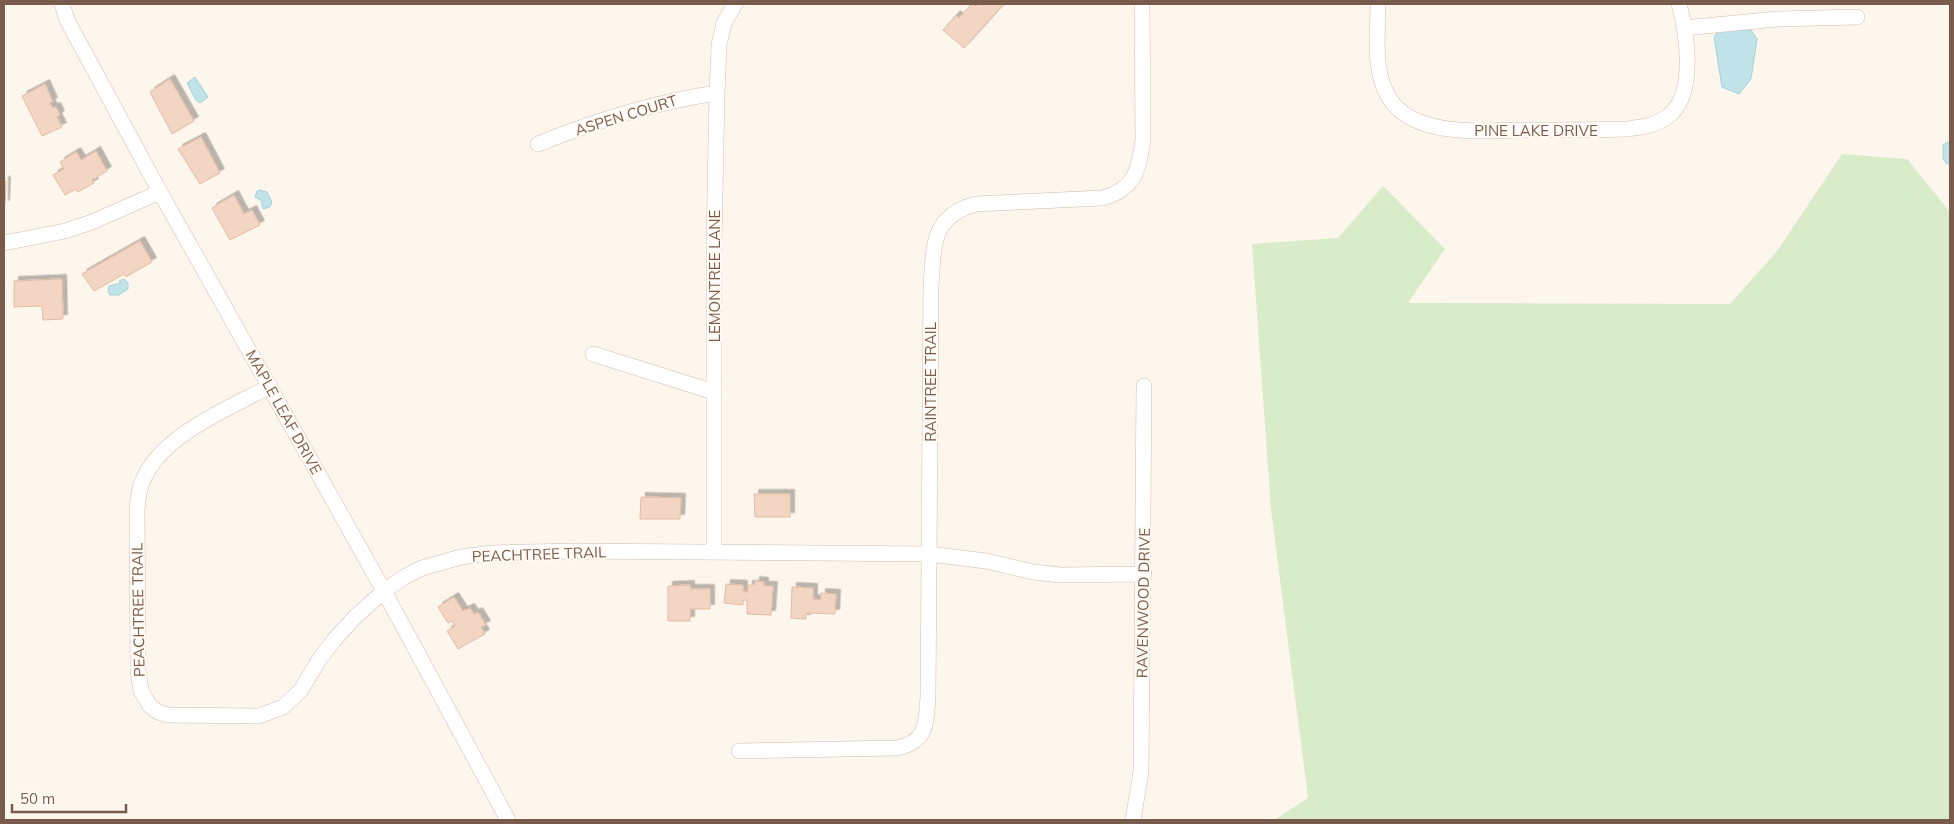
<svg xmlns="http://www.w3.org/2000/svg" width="1954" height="824" viewBox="0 0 1954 824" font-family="Mulish,sans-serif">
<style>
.green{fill:#d8ecc9}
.water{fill:#bfe3e8;stroke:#a5d3da}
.building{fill:#f3d5c3;stroke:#e6bba3;filter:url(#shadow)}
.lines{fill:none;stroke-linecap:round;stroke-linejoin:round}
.minor-casing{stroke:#d1beb0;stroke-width:16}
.minor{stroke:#fff;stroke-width:15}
.labels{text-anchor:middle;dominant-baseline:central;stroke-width:4;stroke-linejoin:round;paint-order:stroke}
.street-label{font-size:15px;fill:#7a5c4d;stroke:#fffaf3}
</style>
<defs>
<filter id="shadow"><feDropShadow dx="4.5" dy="-4.5" stdDeviation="0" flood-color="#0004"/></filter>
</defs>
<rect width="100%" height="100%" fill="#fdf6ec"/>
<path class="green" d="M1842 154 1907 159 1950 212V820H1274L1308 798 1271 509 1252 244 1338 238 1383 186 1445 249 1408 303 1730 304 1777 251Z"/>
<path class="water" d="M1751 30 1757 39 1751 79 1739 94 1722 87 1714 37 1718 31Z
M195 77 208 97 200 103 196 100 187 83Z
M1948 142H1950V164H1947L1943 159V145Z
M260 190 267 192 272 202 270 207 263 209 261 200 255 197 257 191Z
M124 279 128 283V289L119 295H110L108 292 109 286 121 283 119 281Z"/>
<path class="building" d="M972 4 976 6 978 4H1001L1003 5 964 48 943 30 956 15 959 18Z
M170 79 194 121 172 134 150 92Z
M45 84 53 102 50 103 53 108 56 107 60 115 57 117 62 127 42 136 22 96Z
M201 137 220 173 200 184 178 149Z
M96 151 107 171 92 180 94 183 78 192 76 189 65 195 53 175 64 169 60 162 76 152 81 160Z
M4 181H6L5 205H4Z
M234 195 244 214 252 210 260 225 230 240 212 208Z
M140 241 152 262 126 277 124 274 94 291 82 274Z
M62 279 63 319 43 320 42 306 14 307V281Z
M754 494H790V517H755Z
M641 497 681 498 680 519H640Z
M755 581 764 582V586H773L771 615 747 614V600H743V605L724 603 726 584 743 585V591L748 592V585H755Z
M690 585V589H710V609H690V621H668V586Z
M792 587 813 588V599L821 600V593L836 594 835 614 806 613V619L791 618Z
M454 597 463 611 470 608 474 614 478 612 486 625 481 627 485 634 458 649 447 631 455 626 452 621 448 623 438 607Z"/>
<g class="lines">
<g class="minor-casing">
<path id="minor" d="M62 4 67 20 160 192 384 591 508 820
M1378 4C1378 32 1373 69 1387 94 1395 110 1411 120 1429 125 1457 133 1490 131 1520 130 1556 130 1591 130 1627 129 1642 127 1654 126 1667 117 1697 96 1687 34 1679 4
M1684 28 1777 19 1857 17
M538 144C595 121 655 102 717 93
M4 243 65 231 92 222 160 192
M593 354 714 392
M270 386C230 408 167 433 146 474 139 486 138 498 137 511L138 670 141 691 150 706 158 712 168 715 259 716 283 707 301 690 319 660 334 640 355 617 384 591 406 576 422 568 461 557 492 553 571 551 929 554 986 561 1033 572 1060 575 1144 574
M714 552V243L717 93 719 45 724 23 735 4
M739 751 897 748C927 742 926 724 928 697L931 285C934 246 931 216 976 204L1103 198C1136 188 1138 171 1143 140L1142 4
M1133 820 1141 772 1144 386"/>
</g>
<use href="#minor" class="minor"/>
</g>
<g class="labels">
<g class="street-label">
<text transform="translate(626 115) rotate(-17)">ASPEN COURT</text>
<text x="1536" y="130">PINE LAKE DRIVE</text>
<text transform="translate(714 276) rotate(-90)">LEMONTREE LANE</text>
<text transform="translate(930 382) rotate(-90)">RAINTREE TRAIL</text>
<text transform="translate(284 412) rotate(61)">MAPLE LEAF DRIVE</text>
<text transform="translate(539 554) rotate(-2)">PEACHTREE TRAIL</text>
<text transform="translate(1143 603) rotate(-89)">RAVENWOOD DRIVE</text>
<text transform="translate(138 610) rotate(-91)">PEACHTREE TRAIL</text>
</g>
</g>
<rect width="1954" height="824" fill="none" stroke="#7a5c4d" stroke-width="10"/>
<path d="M12 804v8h114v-8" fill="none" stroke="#7a5c4d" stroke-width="2.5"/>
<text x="20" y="804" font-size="15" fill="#7a5c4d" stroke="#fffaf3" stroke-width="4" paint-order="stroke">50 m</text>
</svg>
